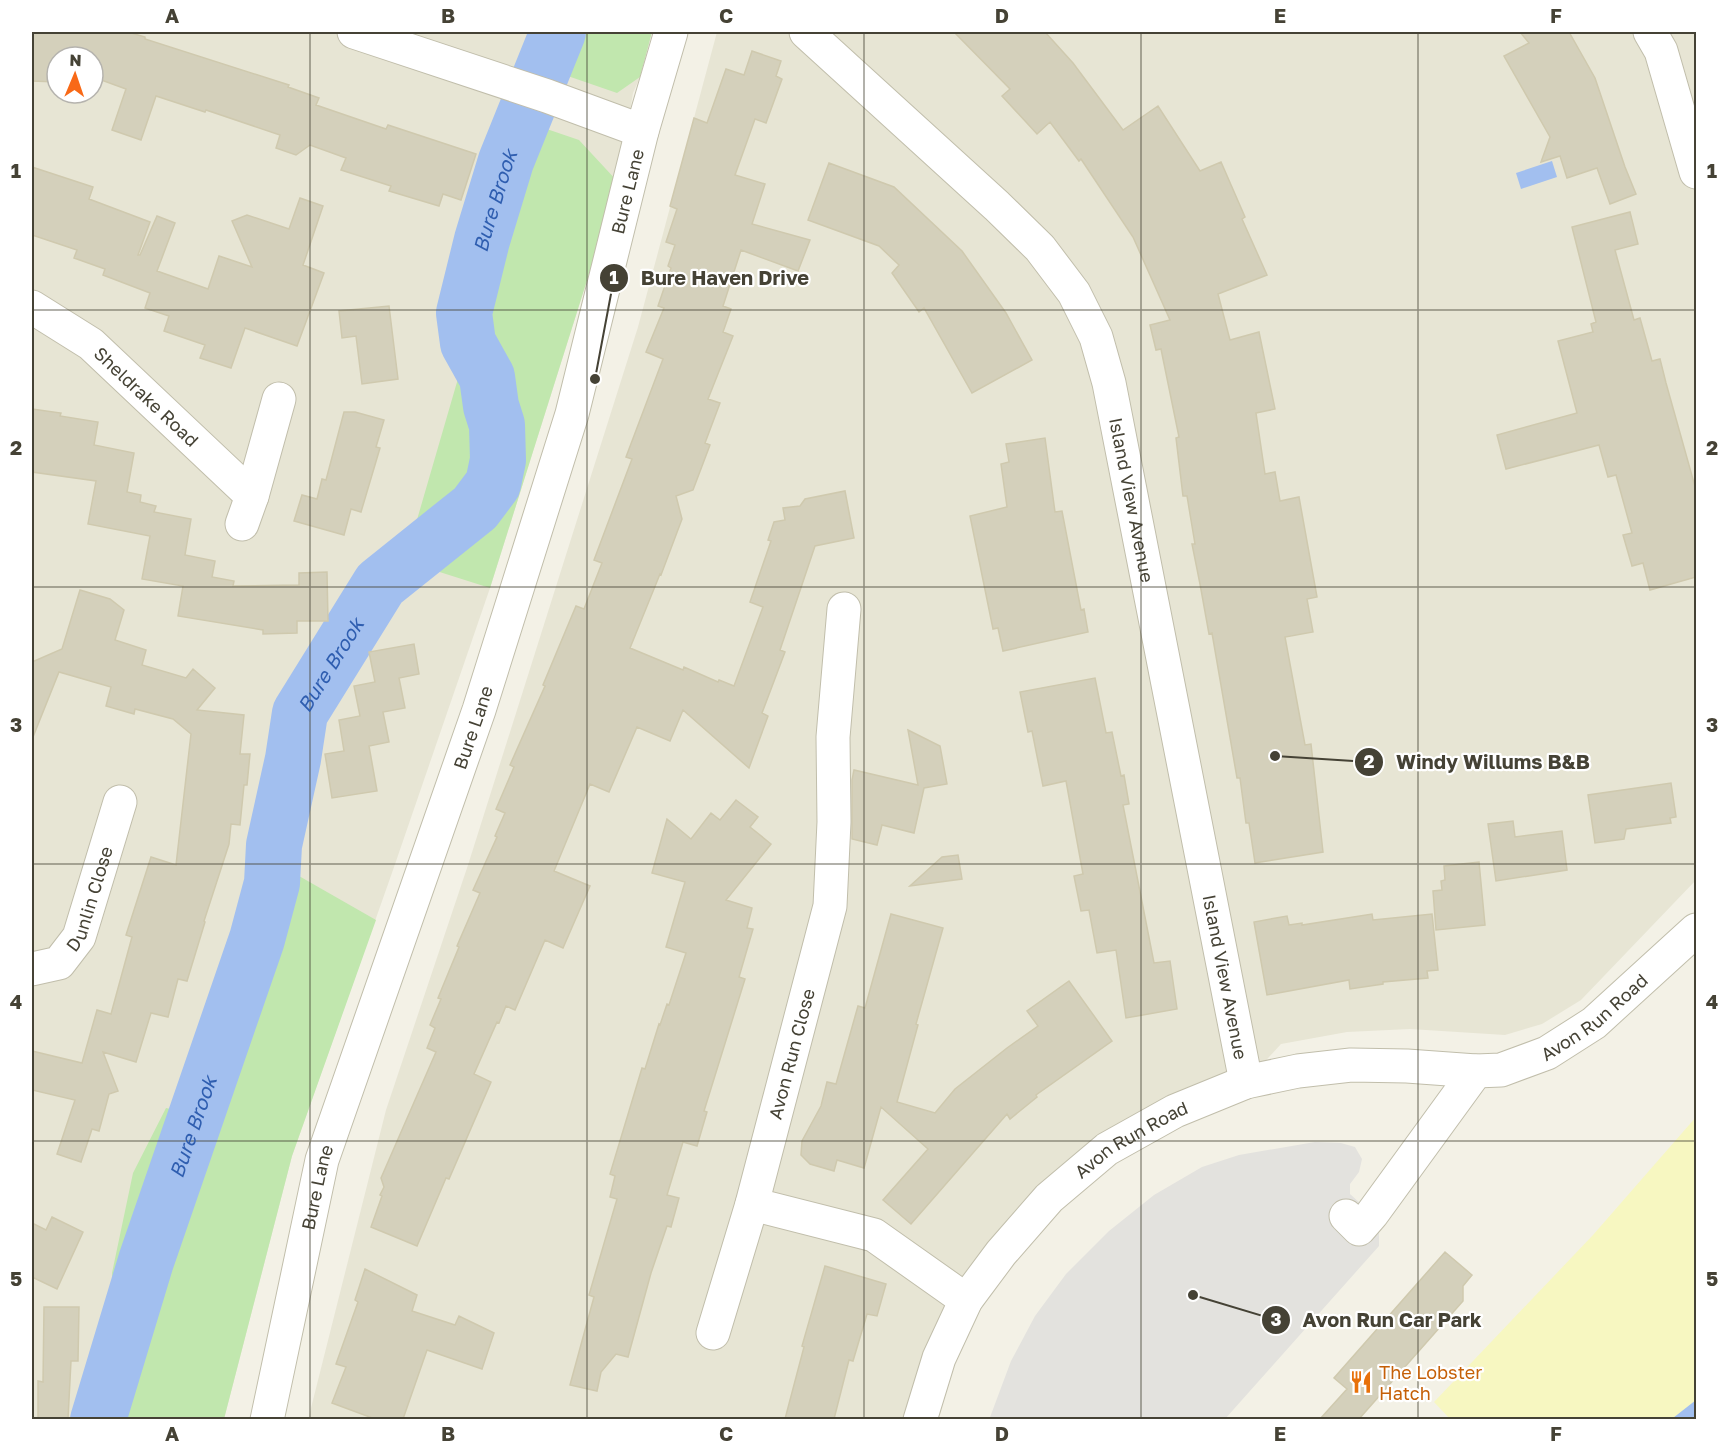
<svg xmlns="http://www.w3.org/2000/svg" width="1728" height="1451" viewBox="0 0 1728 1451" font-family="'Golos Text',sans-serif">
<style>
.residential{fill:#e7e5d4;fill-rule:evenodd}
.green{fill:#c1e7ae}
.sand{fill:#f7f7c1}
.parking{fill:#e3e2de}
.water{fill:#a2bfef}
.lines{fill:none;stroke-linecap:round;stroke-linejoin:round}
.river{stroke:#a2bfef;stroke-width:56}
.building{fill:#d4d0bb;stroke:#cfc9ae;stroke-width:1.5}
.minor-casing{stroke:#c1beab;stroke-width:35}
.minor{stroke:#fff;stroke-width:33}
.grid{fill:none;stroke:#454235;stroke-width:1.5;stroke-opacity:0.55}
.labels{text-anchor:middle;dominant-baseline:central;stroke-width:4.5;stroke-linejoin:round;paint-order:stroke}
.street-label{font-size:18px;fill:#454235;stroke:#fff}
.food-label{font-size:18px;fill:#c56008;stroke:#fff;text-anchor:start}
.water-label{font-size:20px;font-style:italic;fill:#2f5eb0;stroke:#fff}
.leader{fill:none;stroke:#454235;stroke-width:2}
.callout-dot{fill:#454235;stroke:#fff;stroke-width:2}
.mark-label{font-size:18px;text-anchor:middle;font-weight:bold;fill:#fff}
.callout-label{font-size:20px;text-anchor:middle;font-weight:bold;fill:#454235;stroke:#fff;stroke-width:4.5;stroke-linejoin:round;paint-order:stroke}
.neatline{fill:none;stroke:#454235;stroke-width:2}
.grid-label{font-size:20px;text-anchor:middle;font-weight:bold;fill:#454235}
</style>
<rect width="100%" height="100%" fill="#f3f1e6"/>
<path class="residential" d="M32 32H652L640 77 633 93 618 182 490 588 393 870 292 1156 224 1419H32ZM57 57H93V93H57Z
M717 32H1696V880L1581 1000 1542 1024 1505 1035 1410 1029 1347 1032 1281 1044 1246 1082 1175 1111 1001 1253 920 1419 308 1420 386 1110 468 865 638 327Z"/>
<path class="green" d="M546 32H652L640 77 617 93 533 64Z
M532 124 579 140 618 182 490 588 405 561Z
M285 868 376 920 292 1156 224 1419H87L114 1315 112 1273 133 1173 166 1108 180 1111 263 876Z"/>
<path class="sand" d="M1696 1117V1417L1694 1420 1450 1419 1434 1402 1593 1235Z"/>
<path class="parking" d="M1315 1142 1341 1143 1355 1147 1362 1159 1359 1172 1350 1184V1194L1372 1214 1379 1226V1246L1225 1419 989 1420 1011 1361 1035 1316 1066 1274 1109 1231 1154 1195 1202 1167 1239 1155Z"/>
<path class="water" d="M1552 161 1557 177 1521 189 1516 173Z
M1696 1400V1419H1672L1673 1418Z"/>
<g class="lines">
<path class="river" id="s1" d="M98 1420 146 1261 257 939 272 883 274 845 293 759 300 713 380 584 475 508 493 484 498 460 497 425 491 406 487 377 468 343 464 313 482 240 506 161 558 32"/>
</g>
<path class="building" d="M32 32H128L145 37V39L289 85 288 87 319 98 316 105 386 129 388 125 476 154 461 200 443 194 439 206 389 191 391 186 341 170 346 158 310 145 296 155 276 148 280 135 206 110 205 112 156 96 141 140 112 130 126 89 93 77V57H57V82L32 81Z
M954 32H1045L1073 63 1123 130 1158 106 1200 171 1221 162 1245 217 1242 219 1267 275 1218 294 1230 340 1259 332 1275 409 1256 413 1265 474 1275 472 1280 501 1299 497 1317 597 1307 599 1313 632 1285 637 1305 745 1311 744 1323 852 1255 863 1249 823H1246L1240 778H1237L1212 633 1209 634 1200 584 1192 544H1195L1187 496H1183L1176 438 1179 437 1161 349 1156 350 1150 325 1170 320 1133 237 1081 159 1079 161 1050 122 1037 134 1002 96 1010 89Z
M1520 32H1569L1595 78 1625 167 1636 194 1610 204 1597 168 1567 178 1560 156 1541 162 1550 137 1504 56 1529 43Z
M752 51 781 61 776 76 782 79 766 123 755 119 735 175 765 184 752 224 810 240 798 271 741 250 723 306 731 309 723 332 733 336 708 399 720 403 705 443 710 445 693 490 676 496 682 519 661 575 660 574 630 648 683 670 684 667 718 682 719 680 734 686 763 607 750 602 771 541 768 540 774 522 785 520 783 508 800 506 805 499 845 491 854 538 815 546 780 650 785 652 762 713 768 716 749 768 683 710 670 741 637 727 609 792 590 784 554 871 590 886 563 948 545 940 515 1010 506 1006 499 1023 497 1022 474 1074 491 1082 449 1179 446 1178 417 1246 371 1227 382 1196 380 1195 384 1187 381 1178 436 1052 427 1048 435 1028 430 1025 441 999 438 998 459 947 457 946 480 893 473 890 497 837 495 836 505 813 496 809 514 767 510 765 545 686 543 685 576 606 584 609 602 563 594 560 632 459 626 457 663 359 646 352 664 308 658 306 671 268 668 266 675 245 666 242 677 209 670 206 694 118 707 123 726 69 744 75Z
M829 163 894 187 962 251 1006 313 1032 360 972 393 924 308 919 312 892 273 899 265 879 246 808 220Z
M32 167 93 187 89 199 150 222 138 255H140L157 216 175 223 157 271 208 289 219 256 252 267 232 221 247 215 289 229 300 198 323 206 303 265 324 273 297 346 245 328 231 368 200 358 205 345 164 331 169 316 145 308 150 293 103 275 105 269 74 258 77 250 32 235Z
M1630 212 1638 244 1615 250 1634 320 1640 318 1652 361 1660 359 1666 383 1696 490V577L1650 590 1643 563 1632 566 1623 535 1632 533 1616 475 1608 477 1599 445 1506 469 1497 435 1577 413 1558 341 1593 332 1591 324 1596 322 1572 227Z
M389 306 398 379 362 384 356 336 342 338 339 311Z
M32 409 61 413 60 416 98 422 94 445 134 453 127 492 141 495 140 502 156 506 154 512 191 519 185 555 215 561 212 577 234 581 233 586 299 585V573L327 572 328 621H297V633L263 634V630L178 616 183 586 142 579 150 536 88 524 96 481 32 472Z
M344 412H355L384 420 376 447 380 448 361 512 351 509 344 535 294 521 302 495 317 499 322 479 326 480Z
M1045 438 1055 512 1062 511 1081 610 1084 609 1088 632 1003 651 998 628 993 629 970 516 1007 507 1001 464 1009 462 1006 444Z
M80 590 110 599 124 610 115 640 146 650 142 665 186 678 193 669 215 688 197 710 244 715 240 754H250L247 785H244L240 825 231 824 229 844 204 921 205 922 187 981 178 979 168 1017 151 1013 136 1062 103 1052 118 1091 109 1094 99 1131 92 1129 81 1162 57 1154 75 1100 32 1090V1051L82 1063 97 1010 111 1014 132 937 126 935 151 857 176 865 191 734 173 719 135 709 134 714 106 706 111 687 59 672 33 737H32V662L62 649Z
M414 644 419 674 399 678 405 708 383 712 389 742 369 746 377 791 332 798 325 754 344 751 339 720 360 716 354 686 375 682 369 652Z
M1095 678 1106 733 1112 732 1121 776 1124 775 1129 804 1123 805 1154 963 1170 961 1177 1009 1126 1018 1116 950 1097 953 1089 910 1081 911 1074 876 1083 874 1066 781 1043 786 1032 731 1028 732 1020 692Z
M908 730 940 746 947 784 924 788 914 833 882 825 877 845 852 839V780L854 770 918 785Z
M1671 783 1676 817 1670 818 1671 823 1626 829 1624 839 1595 843 1588 795Z
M736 800 758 817 750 827 771 844 726 900 752 908 747 928 753 929 739 977 745 979 704 1111 707 1112 697 1146 683 1142 667 1195 679 1198 671 1227 667 1226 651 1273 628 1357 616 1354 601 1372 597 1391 570 1385 594 1297 589 1295 617 1199 610 1197 615 1176 610 1174 642 1068 645 1069 659 1024 660 1025 667 1004 669 1005 686 953 666 947 685 882 652 873 667 819 691 839 711 813 720 820Z
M1513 821 1515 837 1562 831 1567 870 1496 881 1488 824Z
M958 855 962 879 910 886 942 857Z
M1479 862 1485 925 1436 930 1433 891 1442 890 1441 881 1445 880 1444 866Z
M891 914 943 928 916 1024 918 1025 897 1102 935 1113 955 1089 1007 1048 1038 1026 1027 1011 1069 981 1112 1041 1036 1095 1037 1097 1010 1119 1007 1114 911 1224 883 1200 928 1149 881 1107 864 1168 837 1160 834 1171 810 1164 801 1155 802 1141 821 1106 827 1082 836 1084 858 1006 865 1008Z
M1372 914 1373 920 1432 914 1438 970 1427 971 1428 978 1383 982V984L1350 989 1349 980 1267 995 1254 922 1287 916 1289 925 1302 923V925Z
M52 1217 83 1232 57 1289 32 1277V1223L46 1230Z
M1445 1252 1472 1275 1463 1286V1301L1359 1419H1320L1347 1389 1334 1378Z
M825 1266 886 1284 877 1316 867 1314 853 1361 849 1360 834 1419H785L804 1347 802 1346Z
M365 1269 417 1295 412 1311 455 1325 459 1316 494 1333 482 1369 427 1350 403 1419H375L332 1403 346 1367 336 1364 358 1302 355 1300Z
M44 1307H79L78 1361H71L68 1419H38V1381L43 1382Z"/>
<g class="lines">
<g class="minor-casing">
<g id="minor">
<path d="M354 32 547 96 642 131"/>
<path id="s2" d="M806 32 997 206 1040 248 1074 293 1096 337 1109 383 1246 1082"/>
<path d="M1650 32 1661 51 1696 172"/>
<path id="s3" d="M32 307 91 344 252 496"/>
<path d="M242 524 252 496 279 399"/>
<path id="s4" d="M32 969 59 963 79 937 120 802"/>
<path d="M752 1204 874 1235 966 1300"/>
<path d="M1346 1216 1359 1229 1372 1214 1476 1071"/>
<path id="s5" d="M713 1333 752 1204 830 906 834 822 833 737 844 609"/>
<path id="s6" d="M267 1420 322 1160 479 710 572 414 642 131 671 32"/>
<path id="s7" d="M920 1420 939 1358 966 1300 1001 1253 1049 1198 1107 1149 1175 1111 1246 1082 1298 1071 1351 1065 1407 1066 1476 1071 1501 1070 1547 1053 1594 1023 1696 930"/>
</g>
</g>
<use href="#minor" class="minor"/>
</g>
<path class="grid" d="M310 32V1420M587 32V1420M864 32V1420M1141 32V1420M1418 32V1420M32 310H1696M32 587H1696M32 864H1696M32 1141H1696"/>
<defs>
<g id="restaurant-bare" transform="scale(1.8)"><path d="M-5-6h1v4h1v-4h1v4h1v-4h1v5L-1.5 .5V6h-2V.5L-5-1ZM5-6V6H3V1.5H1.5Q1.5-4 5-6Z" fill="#e8710a" stroke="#fff" stroke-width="2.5" paint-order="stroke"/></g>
</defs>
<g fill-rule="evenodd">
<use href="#restaurant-bare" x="1361" y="1382"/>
</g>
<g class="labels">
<g class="street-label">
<text stroke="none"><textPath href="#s6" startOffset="1282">Bure Lane</textPath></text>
<text stroke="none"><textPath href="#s3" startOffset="146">Sheldrake Road</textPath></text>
<text stroke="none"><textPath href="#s2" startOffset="591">Island View Avenue</textPath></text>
<text stroke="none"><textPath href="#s6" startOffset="724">Bure Lane</textPath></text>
<text stroke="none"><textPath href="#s4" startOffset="100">Dunlin Close</textPath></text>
<text stroke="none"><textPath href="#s2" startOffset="1077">Island View Avenue</textPath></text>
<text stroke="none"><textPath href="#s7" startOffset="856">Avon Run Road</textPath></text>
<text stroke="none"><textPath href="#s5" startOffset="290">Avon Run Close</textPath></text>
<text stroke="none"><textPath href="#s7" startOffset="362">Avon Run Road</textPath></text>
<text stroke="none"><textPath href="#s6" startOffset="238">Bure Lane</textPath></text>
</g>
<g class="food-label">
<text x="1379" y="1372">The Lobster<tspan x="1379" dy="21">Hatch</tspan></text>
</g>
<g class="water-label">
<text stroke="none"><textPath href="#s1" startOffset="1335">Bure Brook</textPath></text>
<text stroke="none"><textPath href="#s1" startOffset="794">Bure Brook</textPath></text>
<text stroke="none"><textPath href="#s1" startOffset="308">Bure Brook</textPath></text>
</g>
</g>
<path class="leader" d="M595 379L614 278M1275 756L1369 762M1193 1295L1276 1320"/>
<g class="callout-dot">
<circle cx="595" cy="379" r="6"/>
<circle cx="1275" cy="756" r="6"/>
<circle cx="1193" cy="1295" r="6"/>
<circle cx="614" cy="278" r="15"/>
<circle cx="1369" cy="762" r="15"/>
<circle cx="1276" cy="1320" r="15"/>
</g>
<g class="mark-label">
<text x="614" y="284">1</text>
<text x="1369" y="768">2</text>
<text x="1276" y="1326">3</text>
</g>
<g class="callout-label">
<text x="725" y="285">Bure Haven Drive</text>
<text x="1493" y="769">Windy Willums B&amp;B</text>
<text x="1392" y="1327">Avon Run Car Park</text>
</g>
<rect width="1728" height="1451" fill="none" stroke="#ffffff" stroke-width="66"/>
<g transform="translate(75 75) rotate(2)"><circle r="28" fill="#ffffff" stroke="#b5b3ae" stroke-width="1.5"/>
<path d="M0-4.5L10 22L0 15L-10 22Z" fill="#f86917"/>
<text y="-9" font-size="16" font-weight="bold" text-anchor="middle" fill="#454235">N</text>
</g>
<rect x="33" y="33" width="1662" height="1385" class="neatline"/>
<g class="grid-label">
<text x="172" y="23">A</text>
<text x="448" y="23">B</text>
<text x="726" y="23">C</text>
<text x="1002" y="23">D</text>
<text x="1280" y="23">E</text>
<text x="1556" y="23">F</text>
<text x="16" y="178">1</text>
<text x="1712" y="178">1</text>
<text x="16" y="455">2</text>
<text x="1712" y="455">2</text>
<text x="16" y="732">3</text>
<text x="1712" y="732">3</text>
<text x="16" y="1009">4</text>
<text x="1712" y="1009">4</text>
<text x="16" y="1286">5</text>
<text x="1712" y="1286">5</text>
<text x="172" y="1441">A</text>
<text x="448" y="1441">B</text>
<text x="726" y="1441">C</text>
<text x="1002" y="1441">D</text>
<text x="1280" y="1441">E</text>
<text x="1556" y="1441">F</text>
</g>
</svg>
